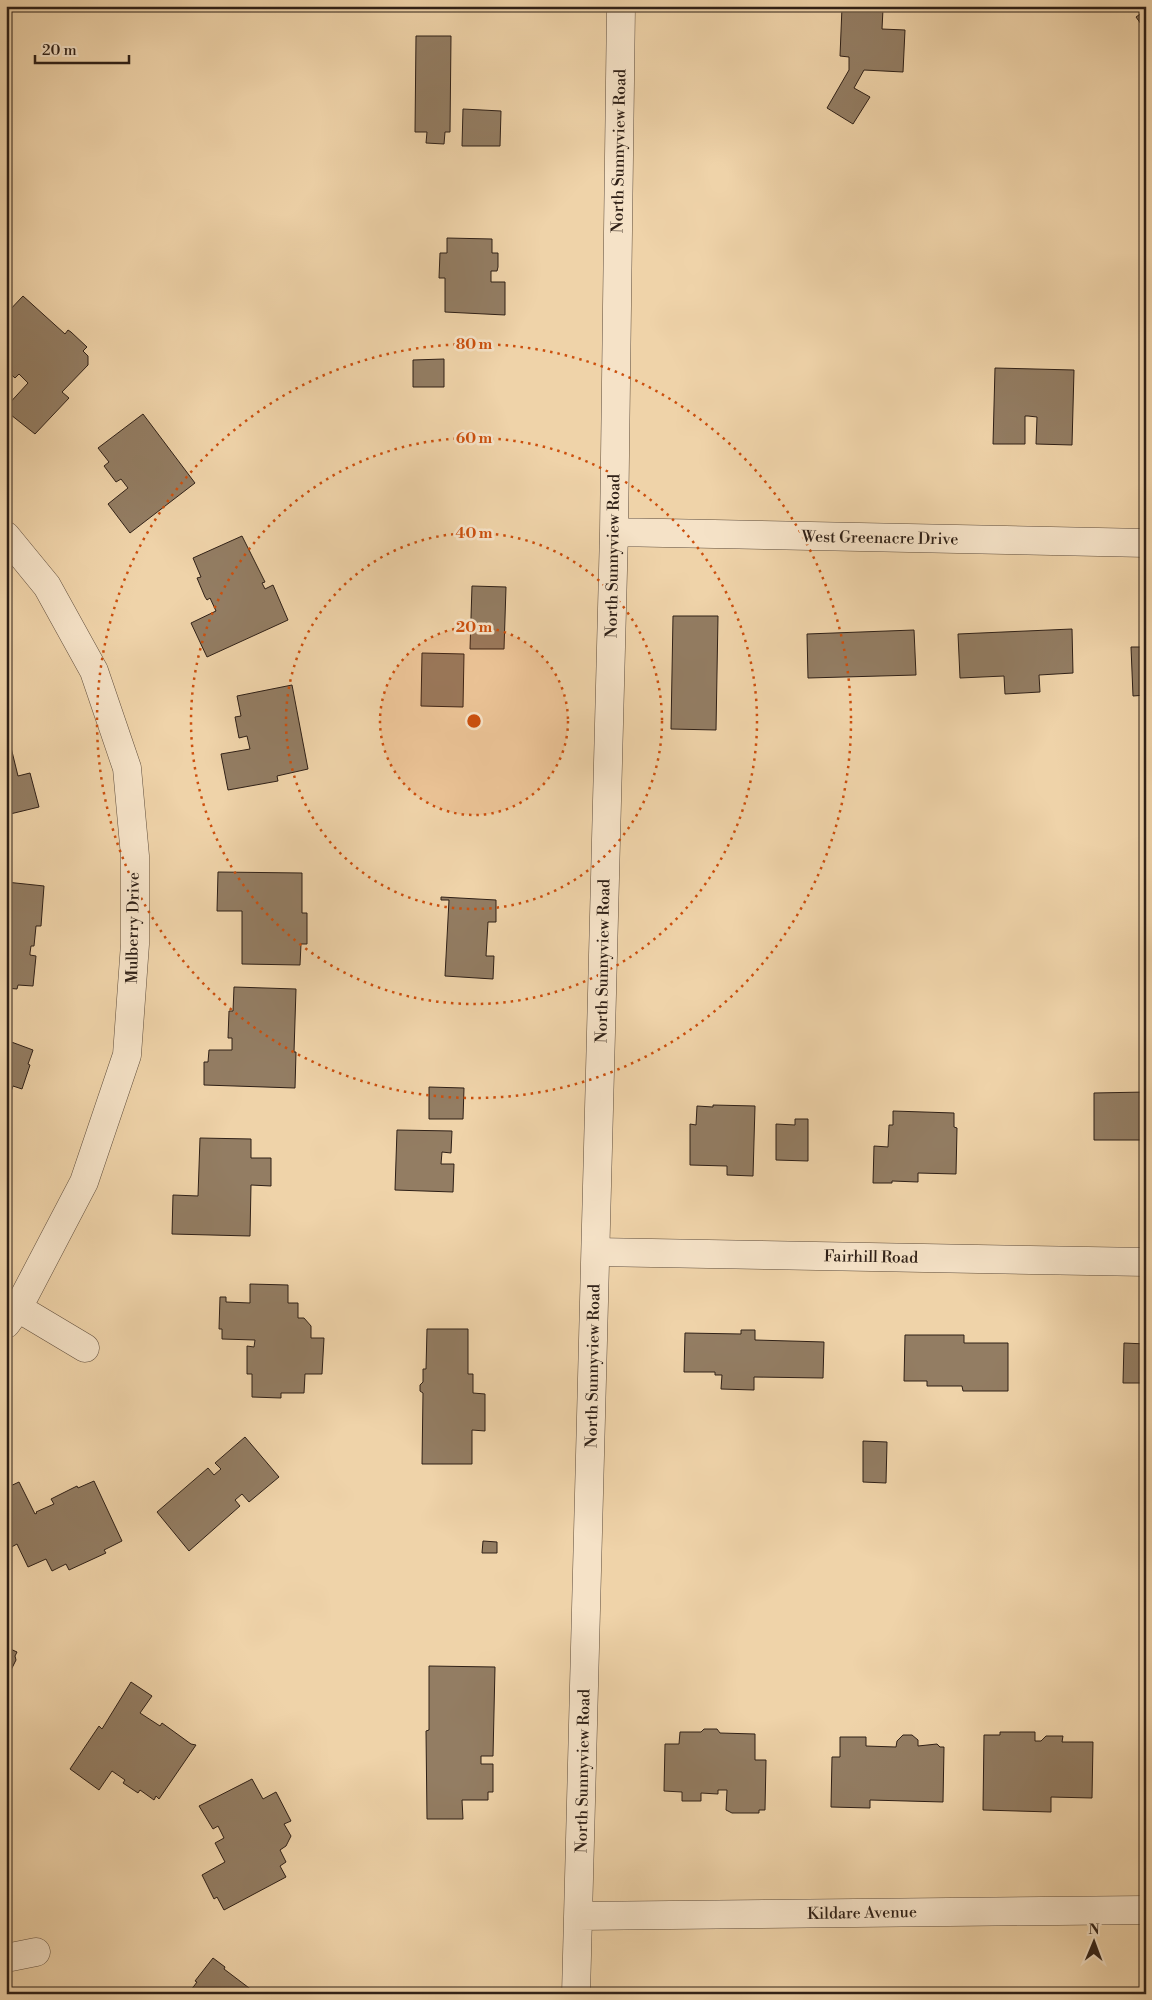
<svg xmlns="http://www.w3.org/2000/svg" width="1152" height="2000" viewBox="0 0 1152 2000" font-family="'Libre Bodoni',serif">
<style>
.building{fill:#937d63;stroke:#2f2017}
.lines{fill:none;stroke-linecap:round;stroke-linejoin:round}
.minor-casing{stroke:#5f4d3c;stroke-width:29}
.minor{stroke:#f5e2c7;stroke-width:28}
.ring{fill:none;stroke:#cc500e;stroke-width:2.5;stroke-dasharray:2.5 5}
.labels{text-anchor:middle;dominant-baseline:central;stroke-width:5;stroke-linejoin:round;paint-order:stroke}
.street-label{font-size:16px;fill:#2f2017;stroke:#f5e2c7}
.centre{fill:#cc500e;stroke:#f5e2c7;stroke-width:2.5}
.ring-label{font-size:15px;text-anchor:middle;font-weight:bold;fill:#cc500e;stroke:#f5e2c7;stroke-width:5;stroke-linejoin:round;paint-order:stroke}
</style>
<rect width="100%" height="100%" fill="#efd3a9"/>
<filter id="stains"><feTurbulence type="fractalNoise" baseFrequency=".004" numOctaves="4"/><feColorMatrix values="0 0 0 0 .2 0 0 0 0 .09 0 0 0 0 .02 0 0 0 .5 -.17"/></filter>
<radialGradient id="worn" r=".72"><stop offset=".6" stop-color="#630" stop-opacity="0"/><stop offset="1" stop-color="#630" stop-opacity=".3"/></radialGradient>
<path class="building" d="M842 7 883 9 882 29 905 30 903 72 864 70 854 88 870 97 853 124 827 108 849 70V57L840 56Z
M1146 10V31L1136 17Z
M416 36H451L450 132H445L444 144 426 143 427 132H415Z
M463 109 501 111 500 146H462Z
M447 238 492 239V253H498V267L497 271H491V282H505V315L445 312V278H439L440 253H447Z
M23 296 65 334 68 330 71 332 87 347 83 351 88 356V365L62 392 69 398 35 434 6 411V407L28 383 19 374 15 378 6 370V314Z
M444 359V387H413V360Z
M995 368 1074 370 1072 445 1036 444 1037 417 1028 416H1025V444H993Z
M143 414 195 483 130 533 108 504 128 488 121 479 116 482 104 466 109 462 98 448Z
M242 536 265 582 262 583 265 589 273 585 288 620 207 657 191 623 216 611 210 598 207 600 205 597 197 578 201 577 193 558Z
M472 586 506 587 504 649H470Z
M673 616H718L716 730 671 729Z
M1072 629 1073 673 1039 675 1040 692 1005 694 1004 676 960 678 958 634Z
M914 630 916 675 808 678 807 634Z
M1131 647H1146V695L1133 696Z
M422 653 464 654 463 707 421 706Z
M292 685 308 769 277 776 278 781 228 790 221 754 250 749 247 736 239 738 235 717 241 716 237 696Z
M6 727 18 776 30 773 39 807 6 815Z
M218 872 302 873V913H307V944H301L300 965 242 964V911H217Z
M6 882 44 886 41 926H36L34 946H31L30 953V955L36 956 33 986 18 985 17 989 6 988Z
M441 897 496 900V922H488L486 956H494L493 979 445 976 449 900H441Z
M234 987 296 989 294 1052H296L295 1088 204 1085V1062H208L209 1050H232V1038H228L229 1011H233Z
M6 1040 33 1050 28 1064 30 1065 22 1089 13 1086 6 1105Z
M429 1087 464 1088 463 1119H429Z
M1146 1092V1140H1094V1093Z
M713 1105 755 1106 753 1176 727 1175V1166L690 1165V1124L696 1125 697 1106 713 1107Z
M893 1111 954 1113V1127L957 1128 956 1174 918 1173V1182L892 1181V1183H873L874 1146 888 1147 889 1125H893Z
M795 1119H808V1161L776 1160V1124L795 1125Z
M397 1130 452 1131 451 1153 442 1152 441 1164H454L453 1192 395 1190Z
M200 1138 251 1139V1158H271V1186L251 1185 250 1236 172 1234 173 1195 198 1196Z
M250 1284 288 1285V1303H298V1318H304L311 1326V1338H324L322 1374H305L304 1393H281V1398L252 1397V1374H247V1346L254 1347 255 1340 222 1339V1329H219L220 1297H226V1302L250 1303Z
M427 1329H468V1374H473V1393L485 1394V1431L472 1430V1464H422L423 1393 420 1391V1385L423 1382V1369H426Z
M741 1330H755V1340L824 1342 823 1378 754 1377V1390L721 1389 722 1375H715V1372H684L685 1333 741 1334Z
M905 1335H964V1343H1008V1391H963L962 1386H927V1381H904Z
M1124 1343 1146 1344V1383H1123Z
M245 1437 279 1477 249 1502 242 1494 235 1500 240 1506 189 1551 157 1512 208 1468 214 1475 221 1469 215 1463Z
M863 1441 887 1442 886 1483 863 1482Z
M94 1481 122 1541 104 1550 106 1553 69 1570 66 1564 52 1571 46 1559 28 1567 17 1544 6 1550V1488L19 1482 35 1514 37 1513 36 1512 54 1504 51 1499 77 1486 78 1488Z
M483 1541 497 1542V1553H482Z
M6 1647 17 1652 15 1656 16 1660 11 1670 6 1673Z
M429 1666 495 1667 493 1756H481V1764H493V1792H488V1800H462L463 1819H427L426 1731 429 1730Z
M131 1682 152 1696 140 1713 160 1726 162 1723 191 1744 196 1745 159 1799 156 1796 154 1800 140 1790 138 1793 123 1783 125 1780 112 1771 99 1790 70 1769 99 1726 102 1729Z
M704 1729H717L720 1733 755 1734V1760H766L765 1810H759V1813H732L726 1810 727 1790H718V1794L701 1793V1801H682V1792L664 1791 665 1744H679L680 1732H701Z
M1000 1732H1035V1741H1041L1046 1736H1063L1062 1742H1093L1092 1798 1051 1797V1812L983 1810 984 1735H1000Z
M903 1735H912L918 1740V1746L937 1744 940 1747H944L943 1802 870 1800V1808L831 1807 832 1757H840V1737H866V1746L896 1747 897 1741Z
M252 1779 263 1799 276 1792 291 1821 284 1824 291 1836 286 1846 280 1850 286 1862 280 1866 286 1877 224 1910 217 1897 214 1899 202 1875 225 1862 215 1843 224 1838 218 1826 213 1829 199 1806Z
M213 1958 225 1967 224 1969 257 1994H196L191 1990 197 1982 195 1981Z"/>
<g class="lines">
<g class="minor-casing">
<path id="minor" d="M614 532 1146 543
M6 536 47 586 94 671 127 768 135 856V944L127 1055 84 1182 18 1308 6 1324
M596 1252 1146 1262
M18 1308 85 1348
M579 1916 1146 1910
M6 1958 36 1952
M576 1994 614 532 621 6"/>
</g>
<use href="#minor" class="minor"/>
</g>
<circle cx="474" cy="721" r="94" fill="#cc500e" fill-opacity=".12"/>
<g class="ring">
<circle cx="474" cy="721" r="94"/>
<circle cx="474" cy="721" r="188"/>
<circle cx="474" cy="721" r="283"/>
<circle cx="474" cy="721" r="377"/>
</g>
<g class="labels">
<g class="street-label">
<text transform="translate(619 151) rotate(-89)">North Sunnyview Road</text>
<text transform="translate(880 538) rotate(1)">West Greenacre Drive</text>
<text transform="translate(613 556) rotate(-89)">North Sunnyview Road</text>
<text transform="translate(133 928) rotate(-89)">Mulberry Drive</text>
<text transform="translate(603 961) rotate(-89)">North Sunnyview Road</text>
<text transform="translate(871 1257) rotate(1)">Fairhill Road</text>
<text transform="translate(593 1366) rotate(-89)">North Sunnyview Road</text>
<text transform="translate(583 1771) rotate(-89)">North Sunnyview Road</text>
<text transform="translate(862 1913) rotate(-1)">Kildare Avenue</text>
</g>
</g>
<circle cx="474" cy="721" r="8" class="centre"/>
<g class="ring-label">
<text x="474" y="349">80 m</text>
<text x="474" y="443">60 m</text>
<text x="474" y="538">40 m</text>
<text x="474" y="632">20 m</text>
</g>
<rect width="1152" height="2000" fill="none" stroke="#efd3a9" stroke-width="25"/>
<rect x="8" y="8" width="1137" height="1985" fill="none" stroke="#2f2017" stroke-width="2.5"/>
<rect x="12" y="12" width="1127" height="1975" fill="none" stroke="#2f2017"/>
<g transform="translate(1094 1942) rotate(1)" stroke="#f5e2c7" stroke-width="4" paint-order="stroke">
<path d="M0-4L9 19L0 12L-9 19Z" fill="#2f2017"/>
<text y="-8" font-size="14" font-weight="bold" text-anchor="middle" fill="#2f2017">N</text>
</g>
<path d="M35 55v8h94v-8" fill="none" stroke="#2f2017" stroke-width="2.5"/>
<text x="42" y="55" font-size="15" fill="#2f2017" stroke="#f5e2c7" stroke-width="4" paint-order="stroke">20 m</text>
<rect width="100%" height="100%" filter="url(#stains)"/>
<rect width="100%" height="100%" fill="url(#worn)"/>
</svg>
